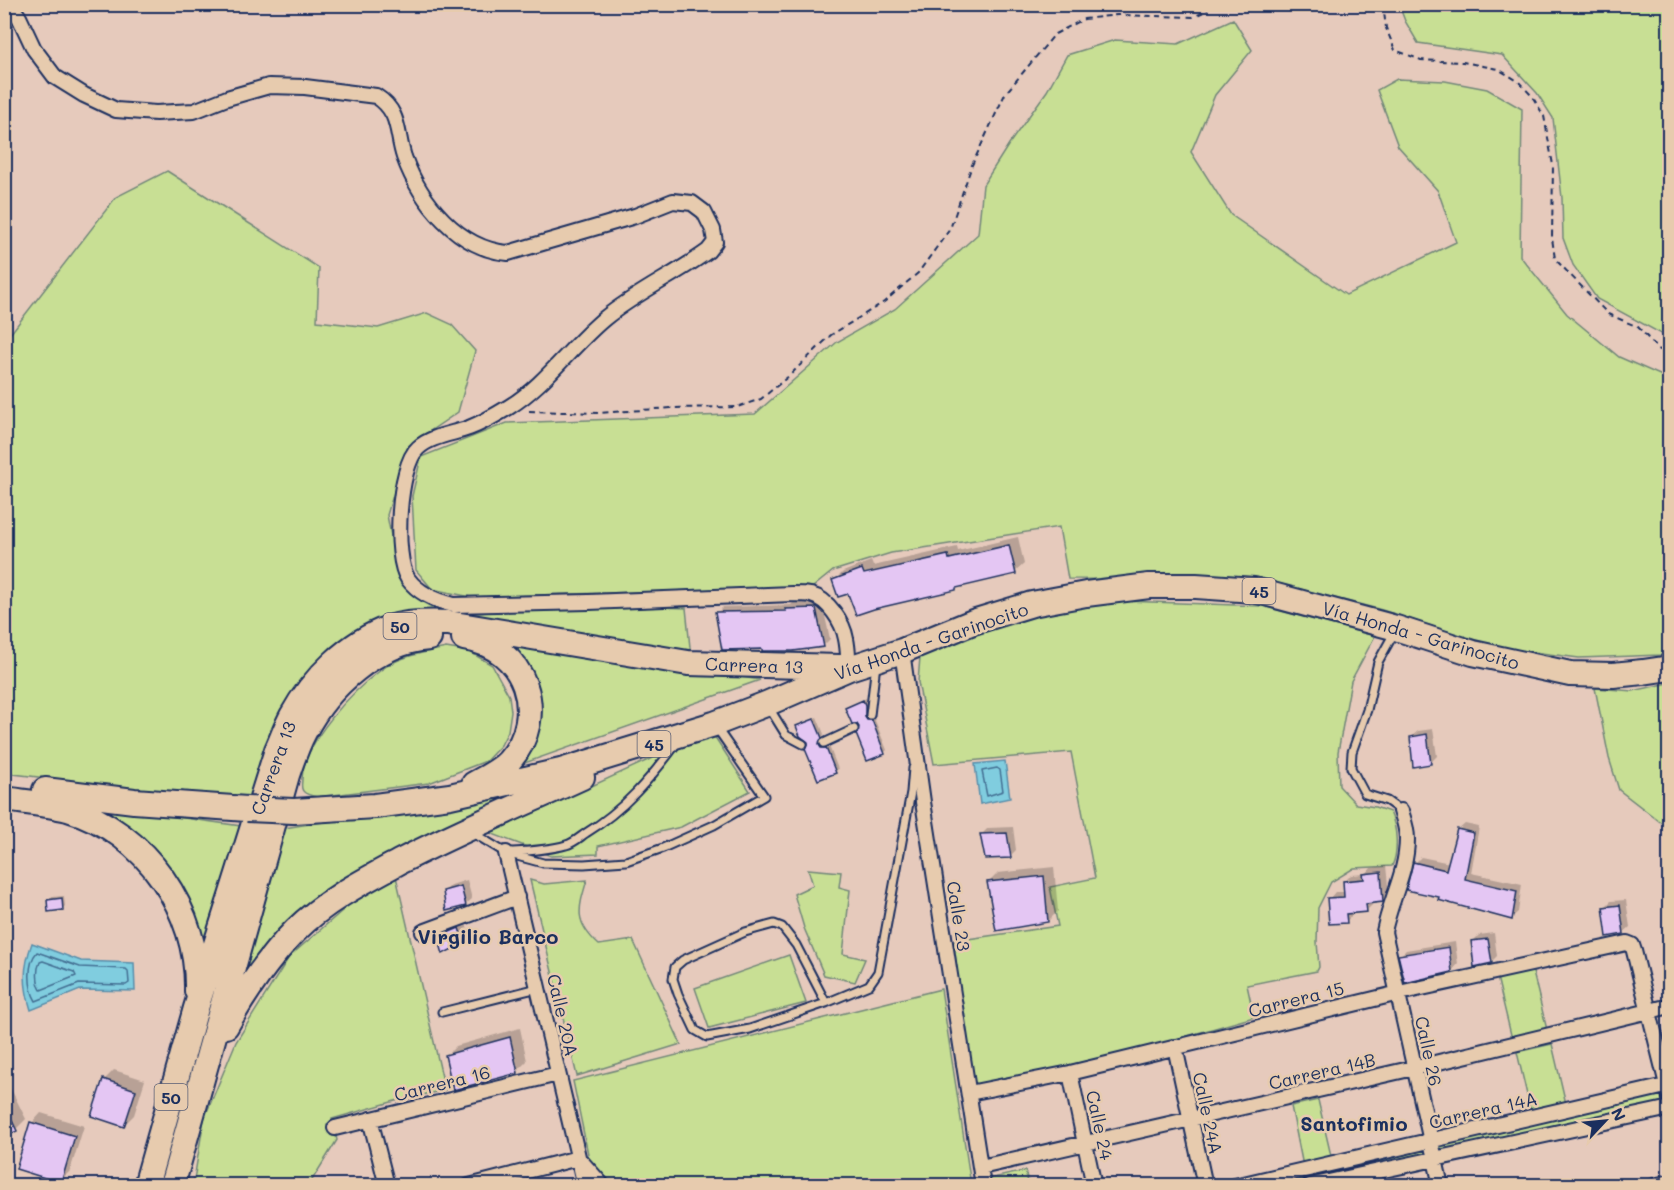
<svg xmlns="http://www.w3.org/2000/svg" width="1674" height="1190" viewBox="0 0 1674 1190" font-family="Mali,sans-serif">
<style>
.green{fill:#c8df94;stroke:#728779;stroke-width:1.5}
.water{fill:#80cddf;stroke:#588eab;stroke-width:1.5}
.shadow{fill:#0003}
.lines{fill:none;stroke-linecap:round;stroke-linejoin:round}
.shore{stroke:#436e92;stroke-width:1.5}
.building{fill:#e4c6f3;stroke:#1b2f5e;stroke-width:1.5}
.lane-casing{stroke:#1b2f5e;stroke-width:11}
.street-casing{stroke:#1b2f5e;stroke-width:18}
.highway-casing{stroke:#1b2f5e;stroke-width:28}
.path{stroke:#1b2f5e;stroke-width:2;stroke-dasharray:6 4.5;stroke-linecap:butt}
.lane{stroke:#e7cbae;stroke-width:7}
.street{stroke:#e7cbae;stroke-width:14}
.highway{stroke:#e7cbae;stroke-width:24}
.highway-bridge-casing{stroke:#1b2f5e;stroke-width:28;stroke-linecap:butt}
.highway-bridge{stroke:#e7cbae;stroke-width:24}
.labels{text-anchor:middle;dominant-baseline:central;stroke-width:5;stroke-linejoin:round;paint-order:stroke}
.shield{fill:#e7cbae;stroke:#585e76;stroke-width:1.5}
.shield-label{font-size:16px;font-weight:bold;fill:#1b2f5e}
.street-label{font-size:18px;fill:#1b2f5e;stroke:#e7cbae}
.neighbourhood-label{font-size:20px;font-weight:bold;fill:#1b2f5e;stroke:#e7cbae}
</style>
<rect width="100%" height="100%" fill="#e6cabc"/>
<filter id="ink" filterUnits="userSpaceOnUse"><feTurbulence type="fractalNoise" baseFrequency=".0167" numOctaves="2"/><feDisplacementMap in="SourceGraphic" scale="12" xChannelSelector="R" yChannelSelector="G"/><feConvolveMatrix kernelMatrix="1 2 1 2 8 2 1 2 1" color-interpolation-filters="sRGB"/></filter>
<g filter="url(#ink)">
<path class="green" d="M1399 5H1669L1670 102 1665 136 1670 147 1669 338 1597 299 1573 265 1563 238 1562 198 1553 118 1537 93 1502 55 1418 43 1405 21Z
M1233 19 1252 50 1215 95 1191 152 1231 215 1346 295 1456 242 1438 191 1398 146 1377 90 1397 79 1445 81 1487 89 1522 109 1520 256 1567 314 1619 357 1669 379 1670 652 1661 655 1579 658 1495 647 1382 610 1265 580 1068 579 1059 527 891 553 833 571 813 587 471 597 432 589 416 570 412 496 421 457 507 423 755 414 837 342 895 309 978 234 983 185 1009 144 1047 91 1067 55 1115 40 1178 44Z
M167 171 319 268 317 321 378 328 427 313 451 324 475 351 458 412 408 446 387 515 399 577 421 598 439 607 470 613 634 606 686 608 691 657 416 617 248 802 5 773 4 342 116 197Z
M1123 601 1263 606 1375 636 1351 681 1338 752 1339 786 1356 804 1375 807 1390 812C1397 827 1399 851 1392 866L1354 868 1331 882 1318 908 1317 942 1319 967 1317 971 1247 985 1254 1017 1159 1044 968 1089 954 941 1058 926 1050 887 1095 878 1071 752 934 764 918 682 920 657 955 639 1026 617Z
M493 637 760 680 522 764C528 753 537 739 540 726 549 687 517 663 493 637Z
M446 648 470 652 492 665 509 696 511 711 508 731 501 745 486 761 429 783 317 797C313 796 307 795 304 792 300 789 302 784 302 779 303 743 352 691 381 670 399 656 425 652 446 648Z
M1669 683H1670L1669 833 1668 828 1619 790 1609 758 1595 688 1633 691Z
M711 731 750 791 681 827 598 846V854L551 856 490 833Z
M527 786 387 859 227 1006 278 829 486 796Z
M77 803 241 826 201 976 184 896Z
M808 869 841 872 839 887 850 890 843 954 865 959 855 982 824 975 804 928 794 894 813 885Z
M395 872 445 1090 395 1101 332 1119 337 1140 309 1185 193 1186 204 1119 236 1042 289 957 357 898Z
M530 880 544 884 587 880C578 910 574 922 599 945L633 940 681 1044 577 1076Z
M789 955 806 1003 709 1028 695 988Z
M1532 968 1547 1030 1512 1039 1497 977Z
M941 989 971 1185H613L589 1159 573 1081Z
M1552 1044 1566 1104 1531 1112 1517 1052Z
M1663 1091 1666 1104 1438 1155 1437 1147Z
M1318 1100 1332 1160 1303 1166 1291 1106Z
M1429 1148 1432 1158 1316 1185 1270 1186Z
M1025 1171 1029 1185H989L988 1179Z"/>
<path class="water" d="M1005 761 1010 798 980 804 975 764Z
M32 943 81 961 134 963 135 991 80 990 31 1010C23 984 23 968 32 943Z"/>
<path class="shadow" d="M1018 537 1024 564 1015 572 958 586 956 589 849 592 834 581 843 572 871 561 873 566 957 547 958 551Z
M822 602 830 639 823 646 717 613 723 607 791 605 793 603Z
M866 698 867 713 870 718H874L887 750 884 753 847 708Z
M817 717 824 734 821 741 824 746H829L838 769 835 772 810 747 809 741 797 727Z
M1433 729 1437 756 1430 763 1411 737 1418 731Z
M1465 824 1479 827 1471 873 1522 884 1518 912 1511 918 1441 896 1415 863 1421 857 1450 863 1458 830Z
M1013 827 1016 850 1010 856 982 834 988 828Z
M1386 866 1389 894 1382 900 1372 902 1373 904 1366 911 1352 912V915L1346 922 1329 899 1335 892H1345L1344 882 1351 875 1366 874 1371 868Z
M1054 867 1058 911 1048 921 988 883 998 873Z
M467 880 472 899 465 905 445 891 451 885Z
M64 896 65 906 62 909 48 900 51 897Z
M1626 900 1630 927 1623 933 1604 908 1611 901Z
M466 923 469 935 463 942 439 937 446 931Z
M1494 933 1497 956 1491 962 1473 941 1479 935Z
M1455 942 1458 964 1452 971 1400 956 1406 950Z
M520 1028 527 1061 517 1071 446 1056 456 1046Z
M114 1070 145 1080 134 1115 124 1125 104 1080Z
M4 1075 26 1119 16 1129 4 1135Z
M41 1113 84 1126 70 1171 60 1181 32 1123Z"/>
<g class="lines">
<path class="shore" d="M997 768 1000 770 1003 791 987 796 982 771Z
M37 952 80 967 126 969 128 971 129 983 126 985 79 984 36 1001C28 988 27 963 37 952Z
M43 961 74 972 76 976 41 990C37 983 36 970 40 962Z"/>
</g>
<path class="building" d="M1009 545 1016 574 956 588V590L874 609 856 615 848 594 838 597 832 580 862 569 864 574 948 555 949 559Z
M816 608 824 647 793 651H762V649L722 650 715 612 786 611 785 609Z
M863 700 865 705V717L867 720H872L885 754 867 761 856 734 859 727 857 724H852L845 708Z
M814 719 822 738 819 745 821 748H826L836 773 818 780 805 749 808 746V742L800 736 796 726Z
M1427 734 1431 764 1413 767 1410 737Z
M1457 829 1474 833 1465 879 1517 891 1512 920 1438 900 1439 897 1406 890 1413 862 1446 870Z
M1007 833 1011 858 985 859 980 834Z
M1381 872 1383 902 1366 904 1367 912 1346 914 1347 923 1329 924 1327 898 1344 897 1343 881 1364 879 1363 874Z
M1044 876 1048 922 996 931 987 882Z
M461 886 466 906 446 911 443 891Z
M62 898 63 910 48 912 47 900Z
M1620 905 1624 934 1607 937 1603 907Z
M459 928 464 943 443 954 438 937Z
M1488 939 1492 963 1474 967 1471 941Z
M1449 947 1452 972 1405 983 1398 955Z
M510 1037 518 1073 453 1090 445 1055Z
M103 1079 136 1090 124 1127 91 1116Z
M4 1104 17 1131 4 1137Z
M30 1122 75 1136 61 1183 16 1169Z"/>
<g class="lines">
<g class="lane-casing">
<path id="lane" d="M1394 633 1378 662 1367 710 1352 752 1351 768 1365 794 1387 801 1401 811
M768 706 786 735 803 744
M870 715 876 664
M824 743 854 729
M473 833 506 853 543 863 584 864 626 861 663 848 714 825 764 796 716 727
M512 852C530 851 549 850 566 845 574 843 580 837 586 833 624 810 651 778 677 743
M826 1003 796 945 782 927 774 924 745 932 683 960 675 967 673 979 678 994 695 1030 707 1037 750 1029 826 1003 869 985 878 972 911 792 913 768
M442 1012 538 988"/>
</g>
<g class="street-casing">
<path id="street" d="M10 4 19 17 34 49 55 77 84 95 116 110 156 113 194 111 227 98 269 86 305 87 376 96C401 112 396 133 404 157 420 201 458 249 508 253L635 216 673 201 692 203 704 212 713 230 715 242 708 251C675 275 637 292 605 318 571 346 546 384 509 407 496 415 482 423 469 428 452 434 431 436 418 448 398 466 393 557 408 579 419 594 437 601 454 605L589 602 792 594C798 594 806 594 811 595 828 599 843 622 846 639 848 648 848 658 849 668
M902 651 923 802 983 1186
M1401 811C1404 820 1407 830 1407 839 1407 872 1390 900 1384 932L1441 1186
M506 853 585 1186
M423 932 517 897
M1175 1047 1205 1186
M1070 1073 1094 1186
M969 1093 1070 1073 1399 993 1627 943 1632 945 1634 951 1670 1097
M370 1119 387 1186
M335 1128 558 1074
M981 1167 1414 1068 1670 1006
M469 1186 578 1158 603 1186
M1235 1186 1670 1085
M1310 1186 1670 1108
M1654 1186 1670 1182"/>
</g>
<g class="highway-casing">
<path id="highway" d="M464 638C526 646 549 716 509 761 500 771 485 778 474 784
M45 790 134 801 247 809
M4 799C25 802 48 804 68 809 146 832 199 911 197 991
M294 811 375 806 450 796 561 771 714 724 766 704 849 668 902 651 973 622 1032 604 1086 594 1149 586H1196L1254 590 1396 628 1473 653 1570 674 1613 675 1643 672 1670 668
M226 1026C246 991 267 959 296 930 325 901 362 882 399 862 459 831 521 805 582 777
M146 1186 196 1008 277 750C282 739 286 727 292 716 312 679 349 642 389 628 408 622 429 622 448 623L688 663 840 667
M172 1186 287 775C292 760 297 745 304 732 328 686 377 642 429 638"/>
</g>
<path class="path" d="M1383 4 1386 28 1395 50 1421 60 1463 62 1498 69 1518 81 1532 96 1544 116 1553 165 1552 238 1555 259 1608 314 1638 327 1658 349 1670 354
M1670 158C1667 176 1661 215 1670 231
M529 411 599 413 671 408 737 407 761 399 790 375 831 335 884 302 918 273 950 229 972 165 1005 94 1055 34 1084 19 1117 15 1193 17 1206 11 1211 4"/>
<use href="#lane" class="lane"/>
<use href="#street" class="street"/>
<use href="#highway" class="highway"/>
<g class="highway-bridge-casing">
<path id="highway-bridge" d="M247 809 294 811"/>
</g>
<use href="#highway-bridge" class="highway-bridge"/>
</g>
</g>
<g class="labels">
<g class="shield">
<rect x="1242.5" y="578" width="33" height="26" rx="4.5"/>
<rect x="383.5" y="613" width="33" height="26" rx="4.5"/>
<rect x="637.5" y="731" width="33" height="26" rx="4.5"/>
<rect x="154.5" y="1084" width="33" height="26" rx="4.5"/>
</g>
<g class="shield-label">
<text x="1259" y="591">45</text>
<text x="400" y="626">50</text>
<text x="654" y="744">45</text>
<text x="171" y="1097">50</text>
</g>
<g class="street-label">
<text transform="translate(1421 635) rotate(16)">Vía Honda - Garinocito</text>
<text transform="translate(931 641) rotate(-19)">Vía Honda - Garinocito</text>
<text transform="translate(754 665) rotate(2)">Carrera 13</text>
<text transform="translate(273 768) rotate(-70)">Carrera 13</text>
<text transform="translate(959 916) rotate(81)">Calle 23</text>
<text transform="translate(1296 999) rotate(-14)">Carrera 15</text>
<text transform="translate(563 1015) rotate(77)">Calle 20A</text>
<text transform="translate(1429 1051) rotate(78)">Calle 26</text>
<text transform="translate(1322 1071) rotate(-13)">Carrera 14B</text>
<text transform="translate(442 1083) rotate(-14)">Carrera 16</text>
<text transform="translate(1483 1110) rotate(-13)">Carrera 14A</text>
<text transform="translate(1208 1113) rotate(78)">Calle 24A</text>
<text transform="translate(1100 1125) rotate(78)">Calle 24</text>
</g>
<g class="neighbourhood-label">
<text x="488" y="936">Virgilio Barco</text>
<text x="1354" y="1123">Santofimio</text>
</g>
</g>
<rect width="1674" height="1190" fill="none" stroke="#e7cbae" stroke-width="24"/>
<rect x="12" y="12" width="1650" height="1166" fill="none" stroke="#1b2f5e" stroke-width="2" filter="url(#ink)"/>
<g transform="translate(1605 1121) rotate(64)" stroke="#e7cbae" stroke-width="4.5" paint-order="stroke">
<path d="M0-4.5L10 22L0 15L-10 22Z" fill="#1b2f5e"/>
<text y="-9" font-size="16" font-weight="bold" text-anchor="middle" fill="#1b2f5e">N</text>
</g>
</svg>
